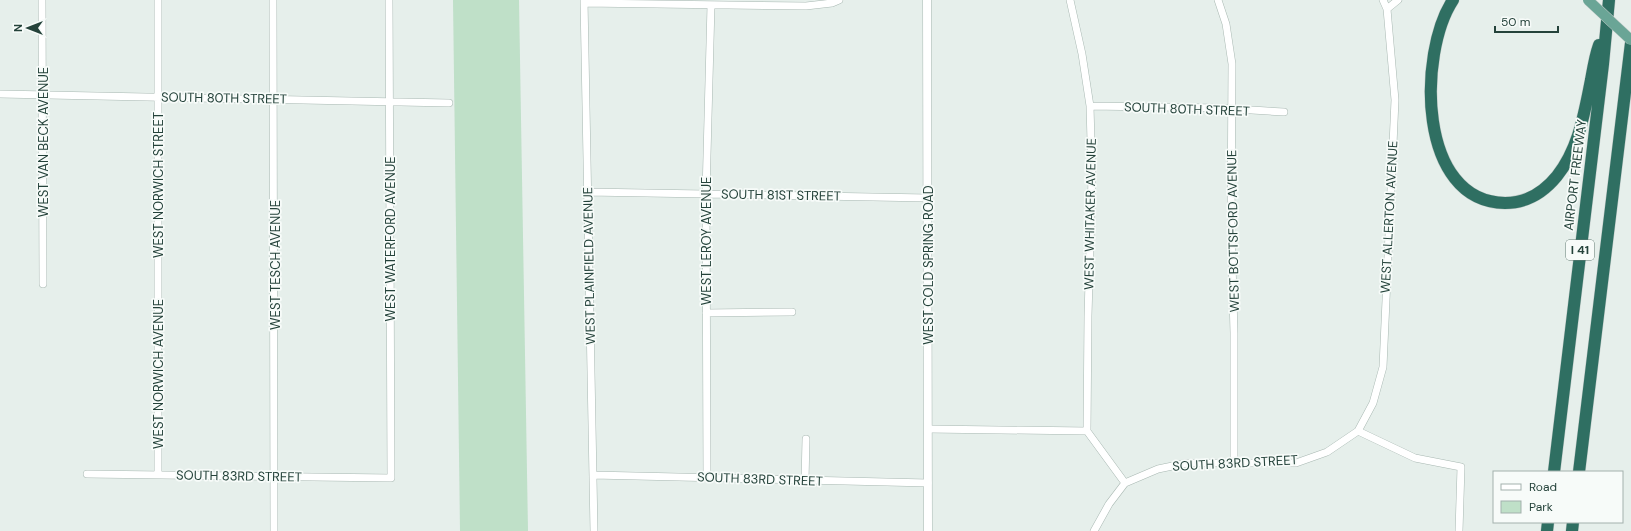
<svg xmlns="http://www.w3.org/2000/svg" width="1631" height="531" viewBox="0 0 1631 531" font-family="'DM Sans',sans-serif">
<style>
.green{fill:#bfe0c8}
.lines{fill:none;stroke-linecap:round;stroke-linejoin:round}
.minor-casing{stroke:#a8b8b2;stroke-width:8}
.tertiary-casing{stroke:#a8b8b2;stroke-width:9}
.motorway-casing{stroke:#c2cac8;stroke-width:13}
.minor{stroke:#fff;stroke-width:7}
.tertiary{stroke:#fff;stroke-width:8}
.motorway{stroke:#2f6f62;stroke-width:12}
.primary-bridge-casing{stroke:#c2cac8;stroke-width:11;stroke-linecap:butt}
.primary-bridge{stroke:#6aa596;stroke-width:10}
.labels{text-anchor:middle;dominant-baseline:central;stroke-width:3.5;stroke-linejoin:round;paint-order:stroke}
.shield{fill:#f7fbf9;stroke:#637a73;stroke-width:1}
.shield-label{font-size:12px;font-weight:bold;fill:#24423a}
.street-label{font-size:13px;fill:#24423a;stroke:#f7fbf9}
</style>
<rect width="100%" height="100%" fill="#e6efeb"/>
<path class="green" d="M453 0H519L528 531H460Z"/>
<g class="lines">
<g class="minor-casing">
<path id="minor" d="M42 0 43 284
M158 0V474
M273 0 274 531
M584 0 594 531
M1070 0 1082 54 1090 106 1092 177 1088 316 1087 431
M1218 0 1226 24 1232 64 1231 226 1234 333V463
M584 3 806 6 832 3 839 0
M1387 9 1398 0
M0 94 449 103
M1090 106 1219 108 1284 112
M587 192 928 198
M706 313 792 312
M928 429 1087 431 1125 483
M1358 431 1415 458 1461 467 1459 531
M87 474 391 478 389 0
M593 475 928 483
M707 478 706 193 711 5
M805 481 806 439
M1094 531 1109 504 1125 483 1158 469 1187 463H1296L1327 452 1358 431 1373 403 1383 367 1395 100 1387 9 1383 0"/>
</g>
<g class="tertiary-casing">
<path id="tertiary" d="M927 0 928 531"/>
</g>
<g class="motorway-casing">
<path id="motorway" d="M1453 0C1418 53 1417 202 1505 203 1526 203 1544 192 1557 176 1579 148 1584 114 1591 80 1593 69 1595 56 1599 45
M1554 472 1603 64 1609 0
M1579 472 1631 43
M1547 531 1548 522
M1572 531 1573 522"/>
</g>
<use href="#minor" class="minor"/>
<use href="#tertiary" class="tertiary"/>
<use href="#motorway" class="motorway"/>
<g class="primary-bridge-casing">
<path id="primary-bridge" d="M1588 0 1631 40"/>
</g>
<use href="#primary-bridge" class="primary-bridge"/>
</g>
<g class="labels">
<rect class="shield" x="1566" y="240" width="28" height="20" rx="3"/>
<g class="shield-label">
<text x="1580" y="250">I 41</text>
</g>
<g class="street-label">
<text transform="translate(224 98) rotate(1)">SOUTH 80TH STREET</text>
<text transform="translate(1187 109) rotate(2)">SOUTH 80TH STREET</text>
<text transform="translate(43 142) rotate(-90)">WEST VAN BECK AVENUE</text>
<text transform="translate(1575 175) rotate(-83)">AIRPORT FREEWAY</text>
<text transform="translate(158 185) rotate(-90)">WEST NORWICH STREET</text>
<text transform="translate(781 195) rotate(1)">SOUTH 81ST STREET</text>
<text transform="translate(1090 214) rotate(-89)">WEST WHITAKER AVENUE</text>
<text transform="translate(1389 217) rotate(-87)">WEST ALLERTON AVENUE</text>
<text transform="translate(1233 231) rotate(-91)">WEST BOTTSFORD AVENUE</text>
<text transform="translate(390 239) rotate(-90)">WEST WATERFORD AVENUE</text>
<text transform="translate(706 241) rotate(-90)">WEST LEROY AVENUE</text>
<text transform="translate(275 265) rotate(-90)">WEST TESCH AVENUE</text>
<text transform="translate(928 265) rotate(-90)">WEST COLD SPRING ROAD</text>
<text transform="translate(589 266) rotate(-91)">WEST PLAINFIELD AVENUE</text>
<text transform="translate(158 374) rotate(-90)">WEST NORWICH AVENUE</text>
<text transform="translate(1235 463) rotate(-3)">SOUTH 83RD STREET</text>
<text transform="translate(239 476) rotate(1)">SOUTH 83RD STREET</text>
<text transform="translate(760 479) rotate(2)">SOUTH 83RD STREET</text>
</g>
</g>
<rect x="1493" y="471" width="130" height="52" fill="#f7fbf9" stroke="#a3b1ad"/>
<rect x="1501" y="484" width="20" height="6" fill="#ffffff" stroke="#a3b1ad"/>
<text x="1529" y="491" font-size="12" fill="#24423a">Road</text>
<rect x="1501" y="501" width="20" height="12" fill="#bfe0c8" stroke="#a3b1ad"/>
<text x="1529" y="511" font-size="12" fill="#24423a">Park</text>
<g transform="translate(28 28) rotate(270)" stroke="#f7fbf9" stroke-width="3" paint-order="stroke">
<path d="M0-3L7 15L0 10L-7 15Z" fill="#24423a"/>
<text y="-6" font-size="11" font-weight="bold" text-anchor="middle" fill="#24423a">N</text>
</g>
<path d="M1495 26v6h63v-6" fill="none" stroke="#24423a" stroke-width="2"/>
<text x="1501" y="26" font-size="12" fill="#24423a" stroke="#f7fbf9" stroke-width="3" paint-order="stroke">50 m</text>
</svg>
